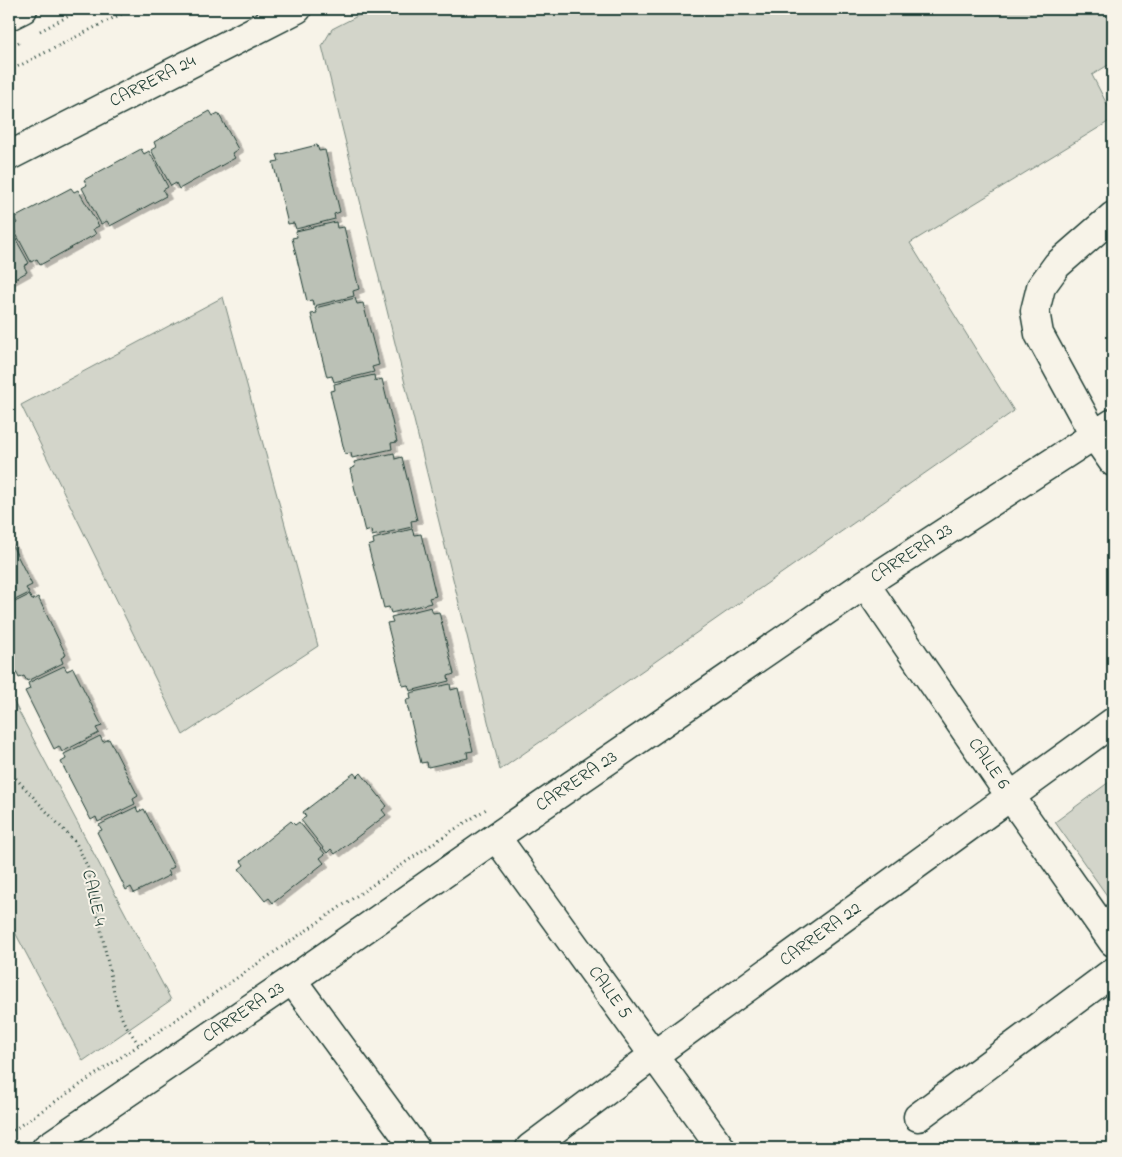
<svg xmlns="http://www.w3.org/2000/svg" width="1122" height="1157" viewBox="0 0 1122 1157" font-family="'Indie Flower',sans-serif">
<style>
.green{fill:#d3d5ca;stroke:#79897f}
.building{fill:#bbc1b6;stroke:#1f3d34;filter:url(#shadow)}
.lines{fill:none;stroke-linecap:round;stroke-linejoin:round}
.minor-casing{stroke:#1f3d34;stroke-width:31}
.path{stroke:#1f3d34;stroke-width:3;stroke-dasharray:1 4;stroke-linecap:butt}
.minor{stroke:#f7f3e8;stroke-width:28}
.labels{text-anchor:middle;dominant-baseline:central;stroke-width:4;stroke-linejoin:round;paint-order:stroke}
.street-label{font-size:18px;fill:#1f3d34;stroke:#f7f3e8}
</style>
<defs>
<filter id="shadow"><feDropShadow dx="5.5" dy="3" stdDeviation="0" flood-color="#0004"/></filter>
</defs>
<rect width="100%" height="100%" fill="#f7f3e8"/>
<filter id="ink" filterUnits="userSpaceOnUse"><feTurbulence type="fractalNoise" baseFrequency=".02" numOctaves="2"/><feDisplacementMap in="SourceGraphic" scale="10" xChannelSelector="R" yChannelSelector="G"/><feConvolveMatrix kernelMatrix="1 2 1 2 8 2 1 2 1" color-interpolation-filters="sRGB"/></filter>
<g filter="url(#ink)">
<path class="green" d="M371 9H1113V62L1092 75 1113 116V119L910 243 1014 411 500 770 322 46 332 29Z
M223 297 318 646 183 735 21 405Z
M9 693 171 1000 83 1061 9 921Z
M1113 779V904L1055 822Z"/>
<path class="building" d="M210 111 213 116 218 113 238 149 232 153 235 158 179 189 176 183 171 186 151 150 156 147 154 142Z
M317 145 319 151 325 150 340 212 334 214 335 219 296 229 294 223 288 224 273 162 279 161 277 155Z
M141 149 144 154 149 151 168 187 163 190 166 196 110 226 107 221 101 224 82 188 87 185 84 180Z
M71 188 74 192 78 190 99 226 93 229 96 234 40 265 37 259 31 262 12 226 17 223 14 218Z
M336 222 337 228 344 227 359 289 353 291 354 296 314 306 312 300 307 301 292 238 297 237 296 231Z
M9 227 29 263 24 266 27 272 9 282Z
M355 298 357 304 363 303 379 365 372 367 374 372 334 382 332 376 327 377 311 314 317 313 315 308Z
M374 375 375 381 382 379 397 442 391 443 392 449 352 458 351 453 345 454 330 391 335 390 334 384Z
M394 453 395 459 402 457 417 520 411 521 412 527 372 536 371 530 365 532 350 469 355 467 354 462Z
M412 529 414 535 421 534 436 596 429 598 431 603 391 613 389 607 384 608 368 546 374 544 373 539Z
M9 539 32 585 26 588 29 593 9 603Z
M29 595 32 600 38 597 66 655 61 658 63 663 27 681 24 676 19 678 9 658V605Z
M431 607 433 613 439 612 454 674 448 676 449 681 410 691 408 685 403 686 387 623 393 622 391 617Z
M64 666 67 671 73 668 102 726 96 728 99 733 62 752 59 746 54 749 25 691 30 689 28 683Z
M450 684 451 690 458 688 473 751 467 752 468 758 428 767 427 762 421 763 406 700 411 699 410 693Z
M100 736 103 742 109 739 138 796 133 799 135 804 98 822 96 817 91 820 61 762 66 759 64 754Z
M354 773 357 777 361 773 387 806 382 810 386 815 335 854 331 849 327 853 301 820 306 817 303 812Z
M136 807 138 812 144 809 174 867 168 870 170 875 134 893 131 887 126 890 97 832 102 830 99 825Z
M291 821 295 825 299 822 325 854 320 858 324 863 273 903 269 898 265 901 239 869 244 865 241 861Z"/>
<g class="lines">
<g class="minor-casing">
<path id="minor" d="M9 16 23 9
M9 156 297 9
M1113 216 1057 265 1041 287 1035 311 1039 334 1094 435 1113 462
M865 584 1011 797 1113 942
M496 837 721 1148
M292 980 415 1148
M918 1117 1113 972
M46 1148 292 980 496 837 865 584 1113 423
M530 1148 654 1055 1113 722"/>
</g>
<path class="path" d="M40 31 82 9
M9 47 19 42
M9 71 131 9
M9 771 76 843 88 868 115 997 123 1021 139 1045
M9 1133 139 1045 441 838 488 808"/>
<use href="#minor" class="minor"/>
</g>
</g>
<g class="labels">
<g class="street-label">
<text transform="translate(153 82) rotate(-27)">CARRERA 24</text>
<text transform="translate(912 554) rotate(-33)">CARRERA 23</text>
<text transform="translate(988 764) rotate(55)">CALLE 6</text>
<text transform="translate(577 782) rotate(-34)">CARRERA 23</text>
<text transform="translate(93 898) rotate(77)">CALLE 4</text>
<text transform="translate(821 935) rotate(-36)">CARRERA 22</text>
<text transform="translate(609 993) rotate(54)">CALLE 5</text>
<text transform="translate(244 1013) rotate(-34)">CARRERA 23</text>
</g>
</g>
<rect width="1122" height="1157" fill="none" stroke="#f7f3e8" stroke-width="30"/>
<rect x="15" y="15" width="1092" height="1127" fill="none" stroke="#1f3d34" stroke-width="2" filter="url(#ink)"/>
</svg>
